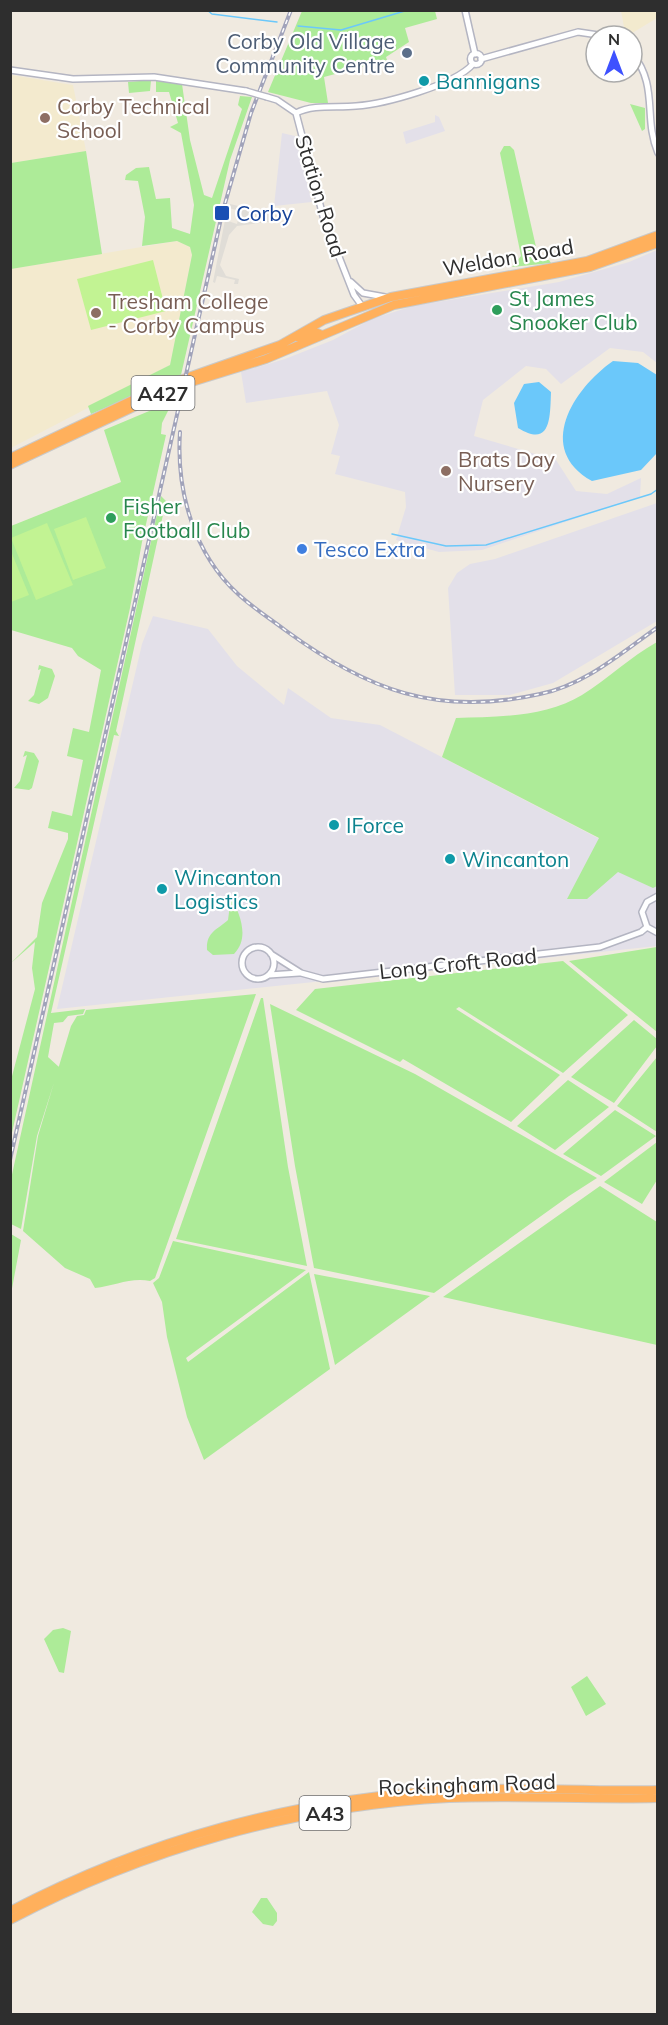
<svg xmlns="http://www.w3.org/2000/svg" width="668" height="2025" viewBox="0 0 668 2025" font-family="Mulish,sans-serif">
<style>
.industrial{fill:#e3e0e9}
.education{fill:#f3eace}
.green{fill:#adeb98}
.pitch{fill:#c2f393}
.plaza{fill:#e0ddd7}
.water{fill:#6bc8fa}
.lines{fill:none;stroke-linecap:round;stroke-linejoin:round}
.stream{stroke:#6bc8fa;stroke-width:1.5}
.secondary-casing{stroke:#b4b5c2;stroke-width:8}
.highway-casing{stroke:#c9c9c9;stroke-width:10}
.secondary{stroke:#fff;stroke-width:5}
.highway{stroke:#ffb05c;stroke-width:8}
.rail-casing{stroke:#a1a3ba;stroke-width:4}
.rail{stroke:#fff;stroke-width:1.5;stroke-dasharray:4.5;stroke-linecap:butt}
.secondary-bridge-casing{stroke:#b4b5c2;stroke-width:8;stroke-linecap:butt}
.secondary-bridge{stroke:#fff;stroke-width:5}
.service-dot{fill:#5c6f8a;stroke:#fff;stroke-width:2}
.culture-dot{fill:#0f9aa8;stroke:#fff;stroke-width:2}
.education-dot{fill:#8d6e63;stroke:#fff;stroke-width:2}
.transit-dot{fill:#1a4fb4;stroke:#fff;stroke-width:2}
.leisure-dot{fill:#2e9e5b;stroke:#fff;stroke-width:2}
.shop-dot{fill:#3f7fe0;stroke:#fff;stroke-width:2}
.labels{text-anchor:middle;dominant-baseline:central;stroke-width:4.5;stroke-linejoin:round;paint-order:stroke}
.shield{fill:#fff;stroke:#6d6d6d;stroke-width:1.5}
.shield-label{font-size:20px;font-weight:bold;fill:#2e2e2e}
.service-label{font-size:21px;fill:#4e5e75;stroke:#fff;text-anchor:end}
.culture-label{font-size:21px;fill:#0d838f;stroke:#fff;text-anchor:start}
.education-label{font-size:21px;fill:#785e54;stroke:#fff;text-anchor:start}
.street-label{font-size:21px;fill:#2e2e2e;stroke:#fff}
.transit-label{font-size:21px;fill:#164399;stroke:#fff;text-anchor:start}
.leisure-label{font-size:21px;fill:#27864d;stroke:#fff;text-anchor:start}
.shop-label{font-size:21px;fill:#366cbe;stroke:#fff;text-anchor:start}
</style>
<rect width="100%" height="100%" fill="#f0eae0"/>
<path class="industrial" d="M435 115 439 117 445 131 406 144 403 132 435 122Z
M282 133 295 136 312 202 274 206Z
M657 250V363L643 352 610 348 561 384 546 369 526 366 483 400 474 436 556 460 576 491 607 494 641 478 640 497 482 550 439 552 396 540 406 507 405 492 335 474 340 456 331 454 339 425 327 391 246 403 241 372 285 359 333 340 372 319 413 306 559 282 629 262Z
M657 503V621L553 683 510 695H455L448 588 457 573 470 564 495 559Z
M153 616 208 629 237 666 284 705 288 688 331 718 380 725 642 861 657 876V946L57 1009 142 644Z"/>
<path class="education" d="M621 11H657V18L629 35 625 32Z
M11 75 73 85 86 151 11 163Z
M177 241 190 247 192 255 170 365 11 448V269Z"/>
<path class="green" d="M302 11H435L437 19 405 28 409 42 386 57 387 60 324 77 328 103H311L268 92Z
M151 80 150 91 129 93 128 82Z
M156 81 182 84 190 140 204 195 212 198 242 109 238 105 240 96 252 97 230 160 181 375 91 414 88 406 170 365 192 255 190 247 177 241 142 246 145 217 138 181 125 180 126 175 136 168 149 167 156 199 170 198 172 228 190 234 194 205 181 133 170 127 178 123 169 92H156Z
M630 104 645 108V129L642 131Z
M504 146H510L514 150 539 260H549L551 263 512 267 521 256 500 153Z
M86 151 102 254 11 269V163Z
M173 401 162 423 161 434 166 435 142 542 130 608 11 1137V1080L35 989 32 968 35 942 11 963 37 937 42 903 68 839V833L48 828 52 811 72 816 83 760 67 756 73 728 89 732 101 670 78 656 72 648 11 630V526L121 482 104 430Z
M161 496 166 501 116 731 119 736 114 735 51 1013 85 1009 83 1014 68 1016 63 1022 54 1023 48 1057 59 1067 37 1136 21 1229 11 1224V1179Z
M657 642V886L653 888 618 872 587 899H567L599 838 442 757 456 718C497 717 546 717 582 695 609 678 630 657 657 642Z
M39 665 52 669 55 676 48 698 39 704 28 701 34 695 41 669 38 670Z
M25 751 34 753 39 761 32 788 29 790 14 788 20 781 27 755 23 757Z
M231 897C240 914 250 938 234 954L213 955 207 950C206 932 217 930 228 920Z
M657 947V1032L569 961Z
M563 961 628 1015 563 1073 459 1007 456 1009 560 1075 511 1122 403 1059 400 1062 296 1010 315 989Z
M256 994 155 1278 150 1281C131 1277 114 1286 95 1288L90 1279 65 1268 23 1231 38 1136 71 1026 77 1016 84 1015 86 1010Z
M261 998H263L288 1167 307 1266 176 1239Z
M270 1004 415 1074 597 1178 569 1196 434 1293 314 1268 295 1166Z
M634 1020 657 1039V1046L614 1103 571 1077Z
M657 1057V1132L617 1106Z
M568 1080 609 1107 555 1150 517 1126Z
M615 1110 656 1136 601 1176 563 1154Z
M657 1142V1180L642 1204 604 1182Z
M600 1186 657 1222V1345L443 1297Z
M11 1234 21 1240 11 1294Z
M173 1241 306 1270 186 1358 188 1362 309 1272 330 1369 204 1460 187 1417 167 1337 162 1302 153 1283 159 1278Z
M314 1274 430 1296 335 1365Z
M63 1628 71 1631 64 1673 59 1672 44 1639 53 1630Z
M587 1676 606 1704 586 1716 571 1687Z
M261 1898H267L277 1913V1921L273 1926 263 1924 252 1912Z"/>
<path class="pitch" d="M153 260 166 311 91 330 77 279Z
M86 517 106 568 73 580 54 529Z
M47 523 73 585 36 600 11 538Z
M10 549 29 595 11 602H10Z"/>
<path class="plaza" d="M230 204 275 215 282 214V220L237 226 229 235 220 265 226 276 239 279 238 284H234L235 280 217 276 215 283 213 282 225 220 237 224 240 211 229 208Z"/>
<path class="water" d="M613 361 638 363 657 375V453L641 470 592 481C535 449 573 389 613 361Z
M539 382 551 392C550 418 551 448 518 428L514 403 524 384Z"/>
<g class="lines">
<path class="stream" d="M165 10H187
M207 10 212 14 277 22
M298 26 341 30 408 10
M392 534 446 546 486 545 651 494 658 489"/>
<g class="secondary-casing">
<path id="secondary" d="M465 10 475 54
M632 53C659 86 643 118 658 153
M470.5 59a5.5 5.5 0 1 1 11 0a5.5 5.5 0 1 1-11 0Z
M481 59 578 32 605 36
M10 70 73 79 154 77 246 91
M267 97 277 100 296 113
M296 113 323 216 354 295 362 306
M296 113C314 104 336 108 356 106 384 104 455 85 473 64
M351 282 363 293 385 297
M658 896 647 902 642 912 647 927 658 933
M242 963a16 16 0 1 1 32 0a16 16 0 1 1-32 0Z
M271 954 301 973 323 979 600 947 641 932 647 927
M269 975 299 973"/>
</g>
<g class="highway-casing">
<path id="highway" d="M298 337 315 332 322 335
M10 458 160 387 280 345 324 320 391 297 587 261 658 235
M10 465 179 386 266 359 394 305 590 267 658 243
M10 1911C146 1840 296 1798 449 1790 518 1786 588 1792 658 1790
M10 1920C145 1849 296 1806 449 1798 518 1795 588 1800 658 1798"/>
</g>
<use href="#secondary" class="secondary"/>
<use href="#highway" class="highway"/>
<g class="rail-casing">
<path id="rail" d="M180 432C176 491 194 554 238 594 252 607 269 618 285 630 367 690 437 717 540 694 585 685 621 653 658 627
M10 1160 222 214 251 113 291 10"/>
</g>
<use href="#rail" class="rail"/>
<g class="secondary-bridge-casing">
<path id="secondary-bridge" d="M246 91 267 97"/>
</g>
<use href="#secondary-bridge" class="secondary-bridge"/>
</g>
<circle class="service-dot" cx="407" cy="53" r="6"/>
<g class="culture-dot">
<circle cx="424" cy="81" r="6"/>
<circle cx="334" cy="825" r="6"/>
<circle cx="450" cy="859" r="6"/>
<circle cx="162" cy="889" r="6"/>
</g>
<g class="education-dot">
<circle cx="45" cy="118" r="6"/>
<circle cx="96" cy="313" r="6"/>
<circle cx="446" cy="471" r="6"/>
</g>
<rect class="transit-dot" x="214" y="205" width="16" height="16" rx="3"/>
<g class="leisure-dot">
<circle cx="497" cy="310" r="6"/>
<circle cx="111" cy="518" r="6"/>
</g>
<circle class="shop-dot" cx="302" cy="549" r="6"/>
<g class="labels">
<g class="shield">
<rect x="131.5" y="376" width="63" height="34" rx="4.5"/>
<rect x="299.5" y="1796" width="51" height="34" rx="4.5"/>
</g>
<g class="shield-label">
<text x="163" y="393">A427</text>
<text x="325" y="1813">A43</text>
</g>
<g class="service-label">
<text x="395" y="41">Corby Old Village<tspan x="395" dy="24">Community Centre</tspan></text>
</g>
<g class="culture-label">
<text x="436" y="81">Bannigans</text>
<text x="346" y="825">IForce</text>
<text x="462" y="859">Wincanton</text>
<text x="174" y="877">Wincanton<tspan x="174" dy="24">Logistics</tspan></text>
</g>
<g class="education-label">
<text x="57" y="106">Corby Technical<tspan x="57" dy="24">School</tspan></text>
<text x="108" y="301">Tresham College<tspan x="108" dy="24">- Corby Campus</tspan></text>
<text x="458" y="459">Brats Day<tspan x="458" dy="24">Nursery</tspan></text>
</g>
<g class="street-label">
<text transform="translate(321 196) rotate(73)">Station Road</text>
<text transform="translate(508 257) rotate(-10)">Weldon Road</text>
<text transform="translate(458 963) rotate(-6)">Long Croft Road</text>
<text transform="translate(467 1784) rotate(-2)">Rockingham Road</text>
</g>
<g class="transit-label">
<text x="236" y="213">Corby</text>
</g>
<g class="leisure-label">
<text x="509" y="298">St James<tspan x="509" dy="24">Snooker Club</tspan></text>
<text x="123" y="506">Fisher<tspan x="123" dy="24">Football Club</tspan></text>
</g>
<g class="shop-label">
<text x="314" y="549">Tesco Extra</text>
</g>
</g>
<rect width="668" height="2025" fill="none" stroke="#2e2e2e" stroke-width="24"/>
<g transform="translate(614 54)"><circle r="28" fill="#ffffff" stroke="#ababab" stroke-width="1.5"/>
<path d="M0-4.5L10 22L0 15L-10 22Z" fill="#3e51ff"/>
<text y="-9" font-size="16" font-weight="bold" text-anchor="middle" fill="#2e2e2e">N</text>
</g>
</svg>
